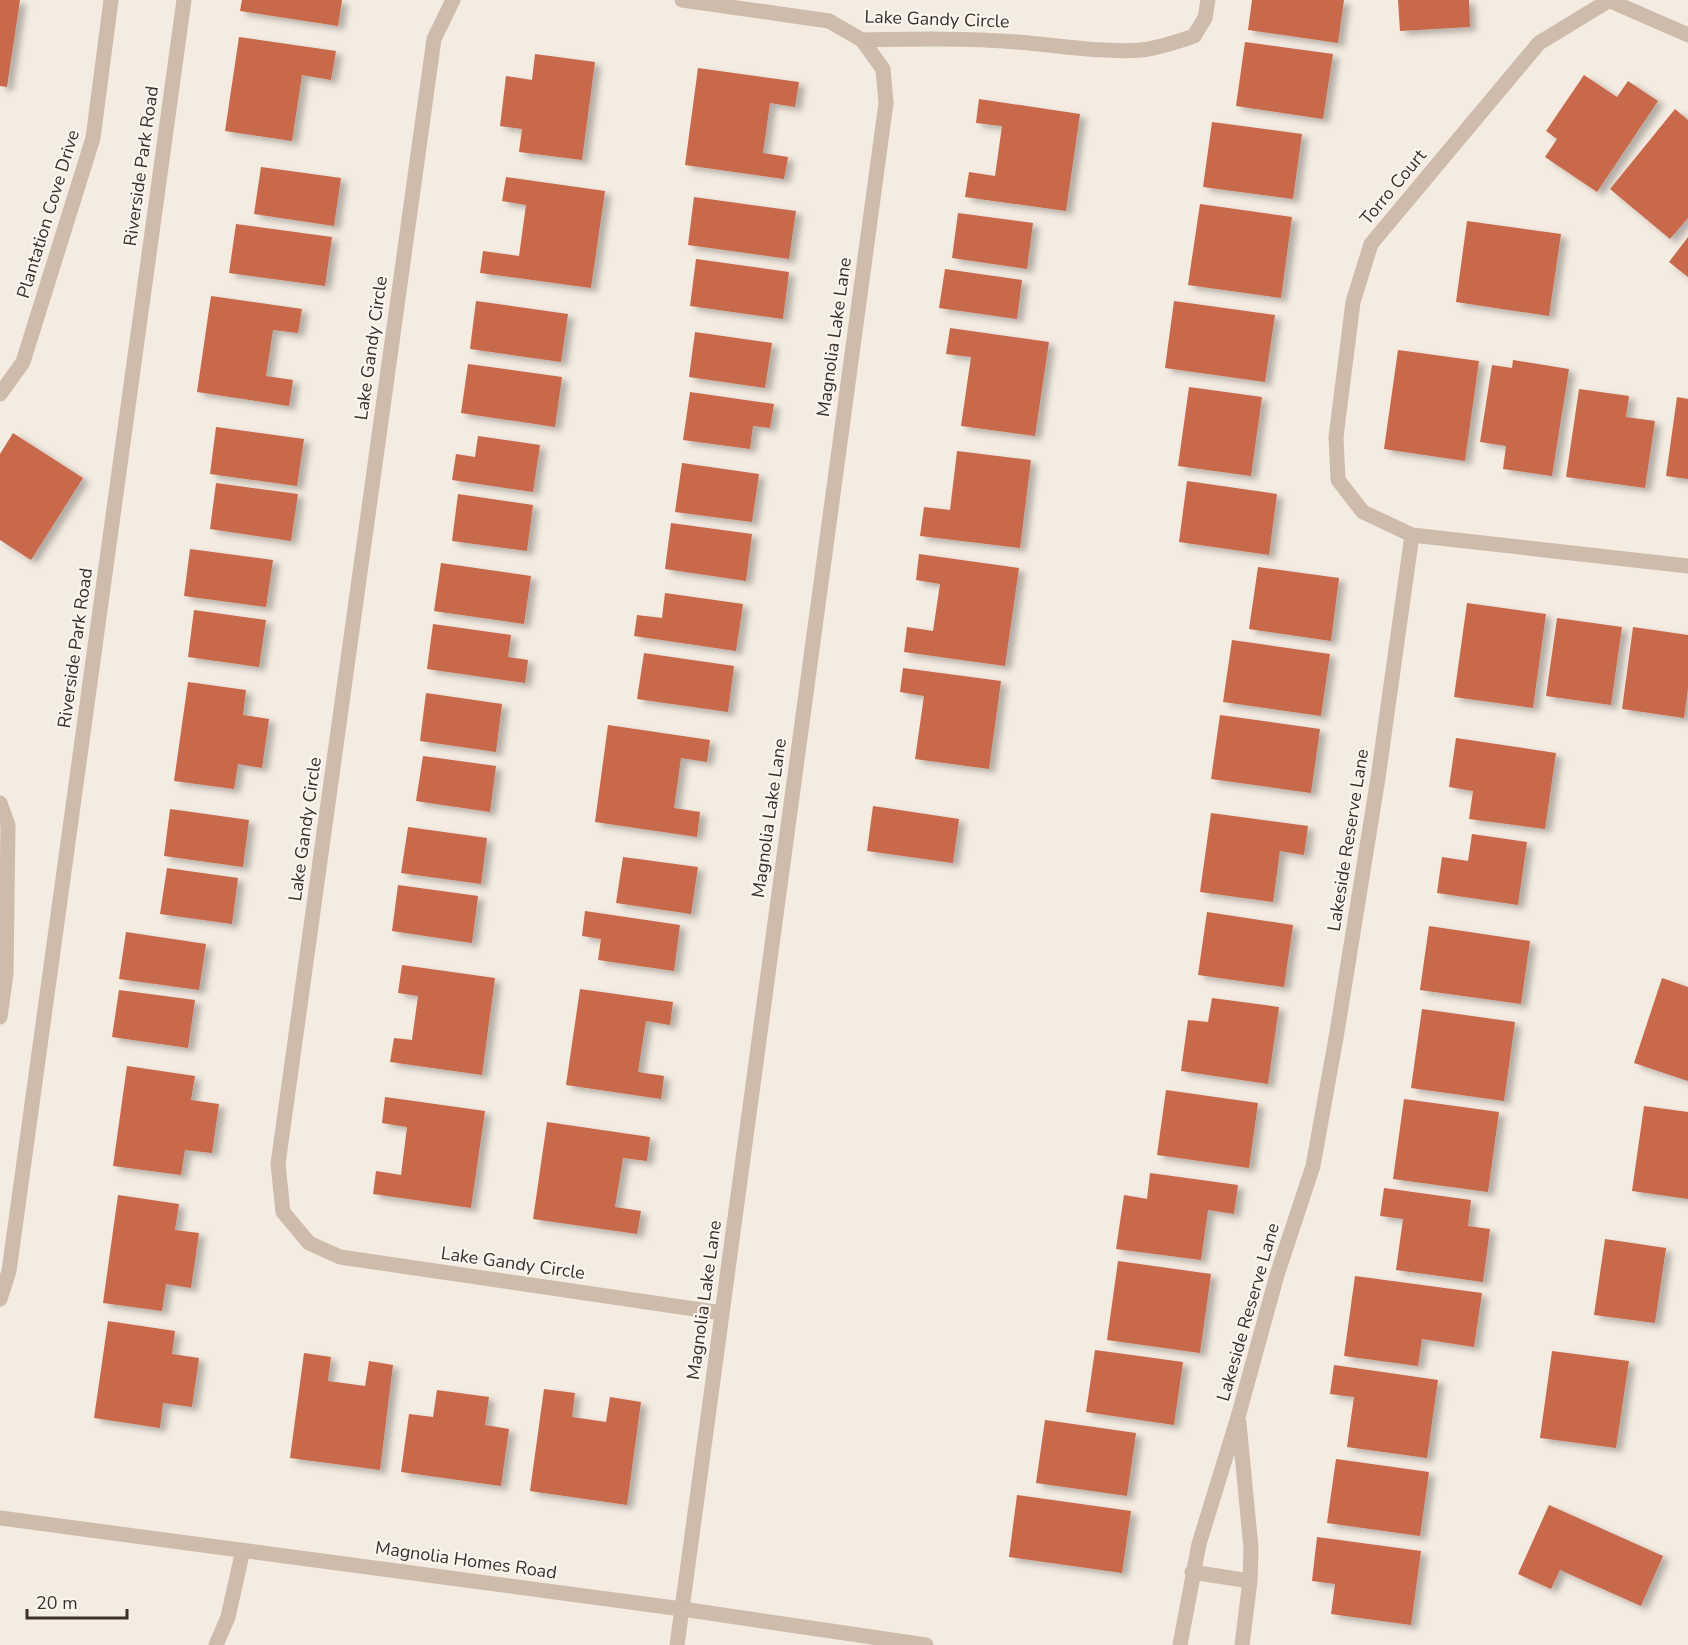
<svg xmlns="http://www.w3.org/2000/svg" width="1688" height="1645" viewBox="0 0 1688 1645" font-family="'Nunito Sans',sans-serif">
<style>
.building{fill:#c8694b;filter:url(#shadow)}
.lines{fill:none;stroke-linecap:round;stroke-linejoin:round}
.service{stroke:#cdbbac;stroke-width:15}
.minor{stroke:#cdbbac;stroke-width:15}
.tertiary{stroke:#cdbbac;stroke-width:15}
.labels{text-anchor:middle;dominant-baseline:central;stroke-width:4.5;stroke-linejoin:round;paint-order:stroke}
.street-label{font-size:18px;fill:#3b302b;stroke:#fbf5ee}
</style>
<defs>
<filter id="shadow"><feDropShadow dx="6" dy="4" stdDeviation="3" flood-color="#0004"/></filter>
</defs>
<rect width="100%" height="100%" fill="#f4ebe1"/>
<path class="building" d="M0 0H20L7 87 0 86Z
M242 0H342L338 26 240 11Z
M1252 0H1344L1338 43 1248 30Z
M1398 0H1469L1470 27 1400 31Z
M239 37 336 51 331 80 302 75 292 141 225 131Z
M1245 42 1333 54 1323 119 1236 106Z
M535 54 595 62 582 160 519 152 522 129 500 126 506 76 532 80Z
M698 68 799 82 795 107 770 103 763 153 788 157 784 179 685 165Z
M1584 75 1617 97 1628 81 1658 101 1597 192 1545 157 1557 139 1546 131Z
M979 99 1080 114 1066 211 965 197 969 172 995 176 1002 126 976 123Z
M1675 109 1688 120V218L1670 239 1610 189Z
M1212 122 1302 134 1293 199 1203 187Z
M261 167 341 178 334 226 254 214Z
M506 177 605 191 591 288 480 273 483 251 519 256 526 205 502 201Z
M694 197 796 211 789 259 688 245Z
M1200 204 1292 217 1281 298 1188 285Z
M958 213 1033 223 1027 269 952 258Z
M1467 221 1561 234 1549 316 1456 302Z
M236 224 332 237 325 286 229 273Z
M1688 237V277L1669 262Z
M696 259 789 272 783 319 690 306Z
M945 269 1022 280 1017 319 939 308Z
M211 296 302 309 298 333 273 330 266 376 293 380 289 406 197 392Z
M476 301 568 314 561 362 470 349Z
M1174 301 1275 315 1265 382 1165 368Z
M950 328 1049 342 1035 436 961 426 971 357 946 354Z
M695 332 772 343 765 388 689 377Z
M1398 350 1479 361 1465 461 1384 449Z
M1513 360 1569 369 1552 476 1503 469 1506 446 1480 442 1492 365 1512 368Z
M468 364 562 377 555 427 461 413Z
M1189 387 1262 397 1251 476 1178 466Z
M1579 389 1629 396 1626 417 1655 421 1645 488 1566 477Z
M690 392 774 404 770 428 753 426 750 449 683 440Z
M1677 397 1688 399V479L1666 476Z
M216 427 304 439 297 486 210 474Z
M13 433 83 478 31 560 0 540V454Z
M478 436 540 445 533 492 452 480 456 454 475 457Z
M957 451 1031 460 1020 548 920 536 924 507 950 510Z
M682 463 759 474 752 522 675 512Z
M1187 481 1277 494 1269 555 1179 542Z
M216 483 298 494 291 541 210 529Z
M458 494 533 505 527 551 452 541Z
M671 523 752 534 746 581 665 569Z
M190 549 273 560 266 607 184 596Z
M919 554 1019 568 1005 666 904 652 907 627 933 631 940 584 916 580Z
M441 563 531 576 524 624 434 611Z
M1258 567 1339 578 1331 641 1249 629Z
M665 593 743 604 736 651 634 636 637 615 662 618Z
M1467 603 1546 614 1533 708 1454 697Z
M194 610 266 620 259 667 188 657Z
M1557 618 1622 627 1611 705 1546 696Z
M433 624 511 635 508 657 528 660 525 683 427 669Z
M1633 627 1688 635V688L1684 718 1622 709Z
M1232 640 1330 654 1321 716 1223 702Z
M644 653 734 666 728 712 637 699Z
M903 668 1001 681 989 769 915 759 924 696 900 692Z
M188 682 246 690 243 715 269 719 262 768 238 764 234 789 174 781Z
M426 693 502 704 496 752 420 741Z
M1220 715 1320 729 1311 793 1211 779Z
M608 725 710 740 707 762 681 758 674 808 700 812 697 837 595 822Z
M1456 738 1556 753 1545 829 1469 819 1473 791 1449 787Z
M423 756 496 766 490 812 416 801Z
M873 806 959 819 953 863 867 851Z
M170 809 249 820 243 867 164 856Z
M1211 813 1308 826 1304 855 1280 851 1273 902 1200 892Z
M408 827 487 838 481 884 401 873Z
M1472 834 1527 842 1518 905 1437 893 1442 857 1468 861Z
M623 857 698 867 691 914 616 903Z
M167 868 238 878 232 924 160 914Z
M398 885 478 896 472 943 392 931Z
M585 911 680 925 674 971 598 960 601 939 582 936Z
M1207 912 1293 925 1284 987 1198 975Z
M1429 926 1530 941 1521 1004 1420 990Z
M126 932 206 944 199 990 119 979Z
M402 965 495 978 482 1075 390 1062 394 1038 412 1040 418 996 398 993Z
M1662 978 1688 987V1081L1634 1063Z
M580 989 673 1002 670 1025 646 1021 638 1072 664 1076 661 1099 566 1085Z
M119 990 195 1000 188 1048 112 1037Z
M1212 998 1279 1007 1268 1084 1181 1071 1188 1020 1208 1022Z
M1422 1009 1515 1022 1504 1101 1411 1088Z
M127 1066 195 1076 191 1100 219 1104 212 1153 185 1150 181 1175 113 1166Z
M1166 1090 1258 1103 1249 1168 1157 1155Z
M385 1097 485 1111 471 1208 373 1194 376 1171 401 1175 407 1127 382 1123Z
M1404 1099 1499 1112 1488 1192 1393 1179Z
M1644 1106 1688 1112V1199L1632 1191Z
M547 1122 650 1137 647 1161 623 1158 615 1207 641 1211 637 1234 533 1219Z
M1150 1173 1238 1185 1234 1214 1208 1210 1201 1260 1116 1249 1124 1195 1147 1199Z
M1384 1188 1471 1200 1468 1226 1490 1229 1483 1282 1396 1270 1403 1219 1380 1216Z
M118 1195 179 1204 175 1230 199 1233 191 1288 166 1284 162 1311 103 1303Z
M1605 1239 1666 1248 1655 1323 1594 1315Z
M1118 1261 1211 1274 1200 1353 1107 1340Z
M1355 1276 1482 1293 1474 1347 1422 1339 1418 1366 1344 1356Z
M108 1321 175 1331 172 1354 199 1358 192 1407 163 1403 160 1428 94 1418Z
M1095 1350 1183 1362 1174 1425 1086 1412Z
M1552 1351 1629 1361 1616 1448 1540 1438Z
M304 1353 331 1357 328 1381 365 1386 369 1361 393 1365 380 1470 290 1458Z
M1334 1365 1438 1380 1427 1458 1347 1447 1354 1397 1330 1394Z
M544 1389 575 1393 572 1417 606 1422 610 1397 641 1402 627 1505 530 1491Z
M437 1390 489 1397 485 1425 509 1429 501 1486 401 1472 409 1414 433 1417Z
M1045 1420 1136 1433 1127 1496 1036 1483Z
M1336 1459 1429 1472 1420 1536 1327 1523Z
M1017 1495 1131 1511 1122 1573 1009 1557Z
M1549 1505 1663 1556 1641 1606 1560 1570 1551 1589 1518 1574Z
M1317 1537 1421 1551 1411 1625 1331 1614 1335 1584 1312 1581Z"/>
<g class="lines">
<path class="service" d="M862 40C913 39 966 38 1017 42 1058 45 1099 53 1141 50 1159 48 1176 42 1194 36L1205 18 1208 0
M0 394 23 362 93 138 111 0
M0 803 8 825 6 974 0 1017
M216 1645 228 1617 243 1550
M677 1645 682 1609"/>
<path class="minor" d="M453 0 434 39 278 1164 283 1212 309 1243 340 1257 722 1313
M682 0 829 21 862 40 883 69 886 103 682 1609
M1608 0 1688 35
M1608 1 1539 43 1371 244 1353 302 1336 437 1338 480 1363 512 1412 535 1688 566
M0 1299 9 1271 184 0
M1239 1423 1251 1548 1250 1581 1242 1645
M1192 1572 1250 1581
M1180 1645 1199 1544 1238 1417 1277 1275 1313 1166 1337 1032 1378 778 1412 535"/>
<path class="tertiary" d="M0 1518 682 1609 926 1645"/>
</g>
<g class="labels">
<g class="street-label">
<text transform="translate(937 19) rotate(2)">Lake Gandy Circle</text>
<text transform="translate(141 166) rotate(-82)">Riverside Park Road</text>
<text transform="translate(1393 187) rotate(-50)">Torro Court</text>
<text transform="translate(48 214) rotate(-73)">Plantation Cove Drive</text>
<text transform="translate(834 337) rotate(-82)">Magnolia Lake Lane</text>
<text transform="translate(371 348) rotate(-82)">Lake Gandy Circle</text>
<text transform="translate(75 648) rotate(-82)">Riverside Park Road</text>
<text transform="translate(769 818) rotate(-82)">Magnolia Lake Lane</text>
<text transform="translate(305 829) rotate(-82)">Lake Gandy Circle</text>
<text transform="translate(1348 840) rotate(-81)">Lakeside Reserve Lane</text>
<text transform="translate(513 1263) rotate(8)">Lake Gandy Circle</text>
<text transform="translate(704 1300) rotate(-82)">Magnolia Lake Lane</text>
<text transform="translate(1248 1312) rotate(-74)">Lakeside Reserve Lane</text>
<text transform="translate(466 1560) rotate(8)">Magnolia Homes Road</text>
</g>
</g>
<path d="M27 1609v9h100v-9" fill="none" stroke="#3b302b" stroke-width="3"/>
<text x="36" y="1609" font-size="18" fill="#3b302b" stroke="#fbf5ee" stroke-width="4.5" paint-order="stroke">20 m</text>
</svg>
